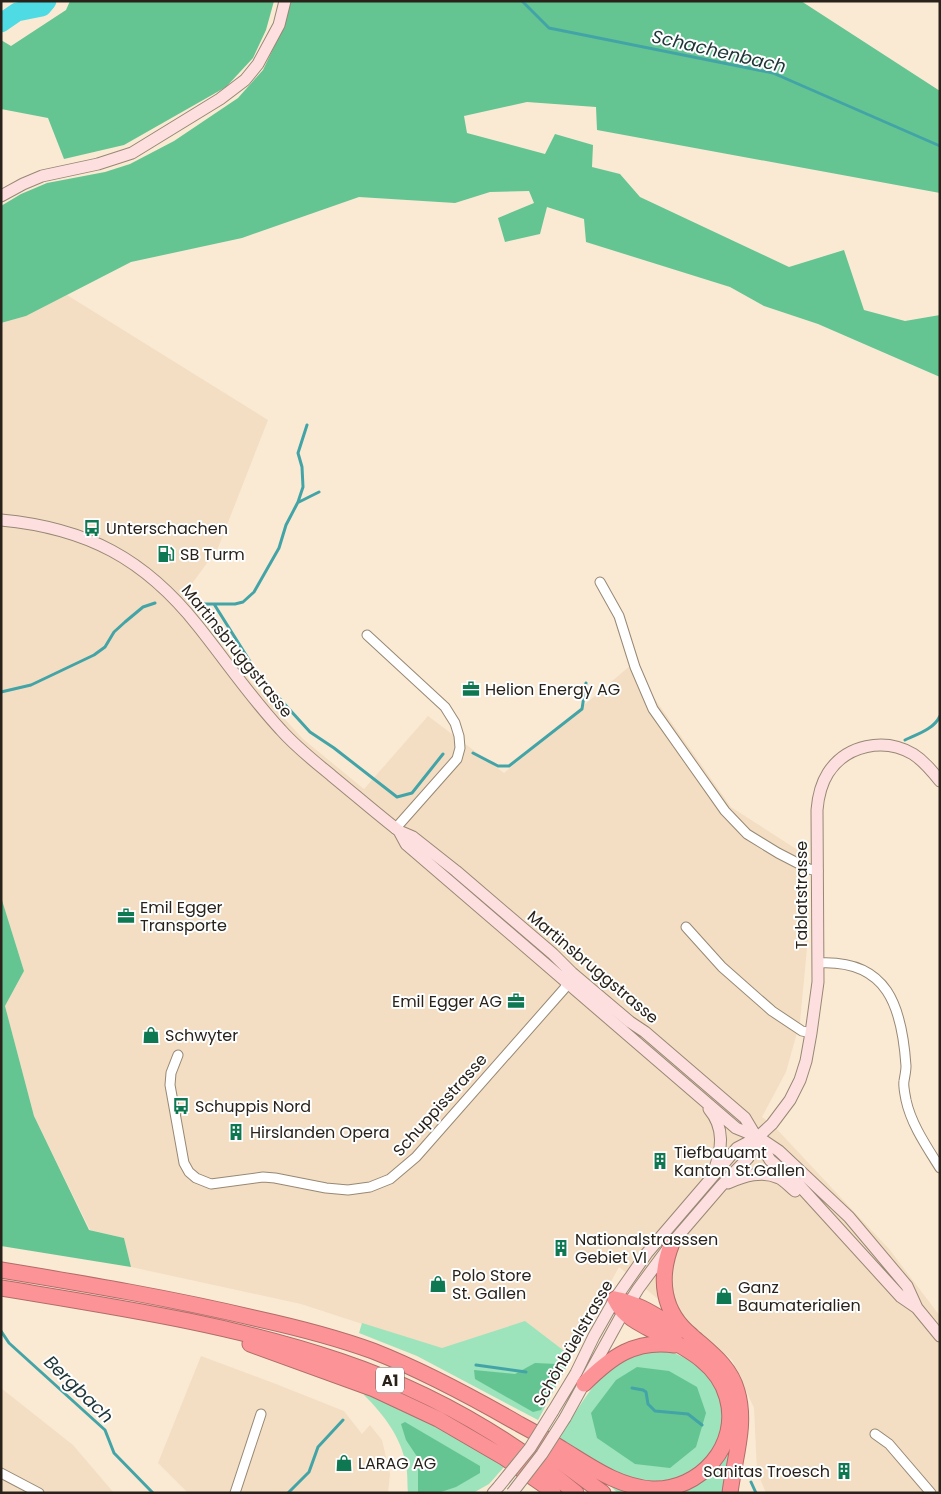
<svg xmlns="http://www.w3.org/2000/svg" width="941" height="1494" viewBox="0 0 941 1494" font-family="Poppins,sans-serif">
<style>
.built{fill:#f3dec3}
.green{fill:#9de3bb}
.forest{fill:#64c592}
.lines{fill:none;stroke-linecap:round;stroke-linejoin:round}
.stream{stroke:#43a4a7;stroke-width:3}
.river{stroke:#4fdbe4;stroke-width:19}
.street-casing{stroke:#978874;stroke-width:11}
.secondary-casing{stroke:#978874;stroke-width:13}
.highway-casing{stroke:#b26c6b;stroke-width:17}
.street{stroke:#fff;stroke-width:9}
.secondary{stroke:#fedfe0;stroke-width:11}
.highway{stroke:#fc9497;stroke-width:15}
.secondary-bridge-casing{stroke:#978874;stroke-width:13;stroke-linecap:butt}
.secondary-bridge{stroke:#fedfe0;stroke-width:11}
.labels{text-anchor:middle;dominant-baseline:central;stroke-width:4;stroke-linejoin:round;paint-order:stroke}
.shield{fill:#fff;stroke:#68645f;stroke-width:1}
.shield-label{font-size:15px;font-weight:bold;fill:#28221a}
.poi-label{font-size:16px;fill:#28221a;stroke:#fff;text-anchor:start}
.street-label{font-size:16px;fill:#28221a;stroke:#fff}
.water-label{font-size:18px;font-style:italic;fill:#203739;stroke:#fff}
</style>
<rect width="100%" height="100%" fill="#faead4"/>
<path class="built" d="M67 295 268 420 218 548 183 596 252 683 303 739 364 789 428 716 504 773 631 665 731 807 807 856 808 938 800 1022 786 1072 762 1117 772 1124 889 1249 940 1316V1493H766L757 1472 754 1408 732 1360 619 1267 565 1366 442 1350 301 1304 131 1267 124 1238 90 1230 34 1116 5 1006 24 971 1 897V323L26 316Z
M201 1356 276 1384 344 1411 362 1434 370 1425 382 1440 390 1474 388 1493H188L158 1463Z
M1 1388 73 1445 114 1493H1Z"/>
<path class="green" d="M525 1321 572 1357 538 1420 417 1356 359 1333 362 1323 442 1348Z
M648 1351 672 1352 698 1364 714 1384 722 1406V1429L715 1450 697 1470 675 1479 650 1482 624 1476 597 1463 560 1438C578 1409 595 1375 626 1358 633 1354 641 1353 648 1351Z
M365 1393 428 1421 478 1449 504 1467 489 1484 473 1493H408C407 1484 408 1474 406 1465 401 1437 384 1415 364 1395Z
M733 1426 725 1493H618L609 1485 684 1488Z"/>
<path class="forest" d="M70 1H274L266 30 253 58 226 87 124 145 64 159 48 118 1 109V40L11 46 66 10Z
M290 1H801L940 91V193L597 130 596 107 527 102 464 116 467 133 545 154 555 134 593 145 592 167 620 174 640 197 789 267 844 250 864 310 905 321 940 315V377L818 324 764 306 730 287 586 242 584 219 547 207 540 234 505 242 498 218 534 203 529 191 490 192 455 203 359 197 242 238 131 262 26 316 1 323V206L21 194 47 183 105 172 130 164 174 141 238 98 263 70 283 28Z
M1 897 24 971 5 1006 34 1116 89 1230 124 1238 131 1267 1 1246Z
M535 1363 557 1364 560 1370 541 1410 533 1412 475 1379 474 1370 515 1374Z
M637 1367 669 1371 697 1387 706 1413 696 1447 670 1468 635 1464 597 1438 591 1413 616 1380Z
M405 1422 480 1466V1473L456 1487 438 1493H418V1458L406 1440 401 1424Z"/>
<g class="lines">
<path class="stream" d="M522 1 549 28 773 73 940 146
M299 502 319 492
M200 604H235L243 602 254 592 279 548 286 525 298 502 303 487 302 467 298 453 307 425
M214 604 259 676 310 732 334 748 397 797 412 793 443 754
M1 692 31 685 94 655 105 647 114 632 125 622 143 607 155 603
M905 740C918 734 934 729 940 716
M473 753 498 766H509L582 709 586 683
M1 1331 9 1343 105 1430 114 1453 153 1493
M476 1365 526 1372
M632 1388 643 1390 646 1392 648 1404 655 1411 688 1414 702 1425
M751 1482 756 1493
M288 1493 309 1472 318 1447 343 1420"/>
<path class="river" d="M1 23 17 12 42 7 47 1"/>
<g class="street-casing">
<path id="street" d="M600 582 619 616 635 667 653 709 725 811 747 834 778 853 809 869 818 871
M367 635 445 707 455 723 459 736 460 748 457 759 395 829
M686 927 722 967 772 1011 802 1031 811 1033
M818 963C888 959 902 1007 906 1066 906 1071 905 1075 904 1081 903 1086 905 1094 906 1100 911 1124 927 1147 940 1168
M178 1055 171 1073 170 1085 184 1163 189 1172 196 1178 211 1184 263 1177 275 1178 326 1188 348 1190 370 1187 390 1179 416 1157 564 989 568 983
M875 1434 889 1444 931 1493
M1 1473 39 1493
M235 1493 261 1414"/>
</g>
<g class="secondary-casing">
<path id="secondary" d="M1 196 23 184 42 176 98 164 132 153 220 99 245 80 258 64 279 25 285 1
M1 520C87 528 145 559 198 626 226 661 251 698 281 730 296 747 314 761 332 776 354 794 376 813 399 831L413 837 456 871 553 954 572 973 630 1022 645 1032 745 1118 770 1160 799 1185 901 1297 917 1308
M399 831 406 844 736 1128 758 1137 779 1151 849 1217 907 1286 917 1308 940 1336
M709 1109C725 1128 722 1149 714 1171
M728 1183C744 1176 762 1170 779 1178 785 1181 790 1187 795 1191
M553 1411 576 1373 594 1336 615 1299 647 1253 737 1148 758 1137 772 1124 790 1100 800 1080 806 1061 811 1033 818 982 817 810C818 798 821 784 828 773 846 745 884 737 913 754 924 761 932 771 940 781
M565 1418 620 1318 638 1289 672 1243 721 1186 748 1158 758 1137
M493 1493 500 1485"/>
</g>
<g class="highway-casing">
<path id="highway" d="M672 1243C658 1278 662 1312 692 1336 711 1353 730 1366 737 1391 747 1425 734 1459 730 1493
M1 1270C86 1284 170 1298 254 1318 295 1327 335 1337 373 1351 424 1371 472 1397 519 1424 534 1432 548 1440 562 1449 590 1466 618 1487 652 1489 700 1491 741 1445 727 1397 717 1360 679 1345 648 1328 639 1323 630 1319 623 1311 620 1308 617 1303 615 1299
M1 1288C115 1307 231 1324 340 1361 426 1390 506 1435 576 1493
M615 1299C641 1304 657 1317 680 1330
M250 1344 374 1389 438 1419 505 1458 544 1485 553 1493
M584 1384C611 1357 635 1339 675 1345
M538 1445 603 1493"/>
</g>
<use href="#street" class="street"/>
<use href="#secondary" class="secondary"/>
<use href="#highway" class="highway"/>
<g class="secondary-bridge-casing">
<path id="secondary-bridge" d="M500 1485 530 1448 553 1411
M512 1493 542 1454 565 1418"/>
</g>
<use href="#secondary-bridge" class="secondary-bridge"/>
</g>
<defs>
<g id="bus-bare" transform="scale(1.35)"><path d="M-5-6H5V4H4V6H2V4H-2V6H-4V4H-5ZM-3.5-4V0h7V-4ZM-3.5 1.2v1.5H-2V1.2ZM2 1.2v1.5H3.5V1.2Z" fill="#0d7851" stroke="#fff" stroke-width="2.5" paint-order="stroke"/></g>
<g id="fuel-bare" transform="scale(1.35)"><path d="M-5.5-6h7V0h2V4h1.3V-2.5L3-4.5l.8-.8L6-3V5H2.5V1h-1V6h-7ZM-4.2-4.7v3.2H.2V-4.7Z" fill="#0d7851" stroke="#fff" stroke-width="2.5" paint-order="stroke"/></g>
<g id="office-bare" transform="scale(1.35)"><path d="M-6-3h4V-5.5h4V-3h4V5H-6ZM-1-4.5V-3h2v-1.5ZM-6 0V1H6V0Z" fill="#0d7851" stroke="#fff" stroke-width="2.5" paint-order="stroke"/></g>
<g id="shop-bare" transform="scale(1.35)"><path d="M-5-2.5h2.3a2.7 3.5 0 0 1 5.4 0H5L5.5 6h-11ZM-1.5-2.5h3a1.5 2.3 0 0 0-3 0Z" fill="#0d7851" stroke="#fff" stroke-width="2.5" paint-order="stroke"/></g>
<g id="building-bare" transform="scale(1.35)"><path d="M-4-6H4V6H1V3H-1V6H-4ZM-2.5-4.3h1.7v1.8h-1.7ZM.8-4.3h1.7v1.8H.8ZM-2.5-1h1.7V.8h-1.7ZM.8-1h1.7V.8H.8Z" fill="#0d7851" stroke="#fff" stroke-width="2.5" paint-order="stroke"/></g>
</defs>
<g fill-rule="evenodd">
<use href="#bus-bare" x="92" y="528"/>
<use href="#fuel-bare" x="166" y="554"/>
<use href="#office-bare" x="471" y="689"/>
<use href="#office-bare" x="126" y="916"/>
<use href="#office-bare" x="516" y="1001"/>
<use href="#shop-bare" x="151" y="1035"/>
<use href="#bus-bare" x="181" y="1106"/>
<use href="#building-bare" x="236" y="1132"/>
<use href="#building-bare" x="660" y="1161"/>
<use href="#building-bare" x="561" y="1248"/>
<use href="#shop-bare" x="438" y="1284"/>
<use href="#shop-bare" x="724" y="1296"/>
<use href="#shop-bare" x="344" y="1463"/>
<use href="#building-bare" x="844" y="1471"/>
</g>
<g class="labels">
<rect class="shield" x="376" y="1367.5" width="28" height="25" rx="4"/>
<g class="shield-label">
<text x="390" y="1380">A1</text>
</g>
<g class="poi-label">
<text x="106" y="528">Unterschachen</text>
<text x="180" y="554">SB Turm</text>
<text x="485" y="689">Helion Energy AG</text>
<text x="140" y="907">Emil Egger<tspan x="140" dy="18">Transporte</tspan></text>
<text x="502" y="1001" text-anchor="end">Emil Egger AG</text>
<text x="165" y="1035">Schwyter</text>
<text x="195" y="1106">Schuppis Nord</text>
<text x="250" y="1132">Hirslanden Opera</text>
<text x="674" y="1152">Tiefbauamt<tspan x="674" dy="18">Kanton St.Gallen</tspan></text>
<text x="575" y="1239">Nationalstrasssen<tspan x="575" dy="18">Gebiet VI</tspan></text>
<text x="452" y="1275">Polo Store<tspan x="452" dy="18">St. Gallen</tspan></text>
<text x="738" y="1287">Ganz<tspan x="738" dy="18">Baumaterialien</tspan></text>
<text x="358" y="1463">LARAG AG</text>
<text x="830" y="1471" text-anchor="end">Sanitas Troesch</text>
</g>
<g class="street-label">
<text transform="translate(237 651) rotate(51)">Martinsbruggstrasse</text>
<text transform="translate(801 895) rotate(-90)">Tablatstrasse</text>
<text transform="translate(593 967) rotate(40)">Martinsbruggstrasse</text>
<text transform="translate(440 1105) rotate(-48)">Schuppisstrasse</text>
<text transform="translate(573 1343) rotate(-60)">Schönbüelstrasse</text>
</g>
<g class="water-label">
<text transform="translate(719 51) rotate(13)">Schachenbach</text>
<text transform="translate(79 1389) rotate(44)">Bergbach</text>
</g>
</g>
<rect width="941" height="1494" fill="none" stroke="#28221a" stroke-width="5"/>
</svg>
